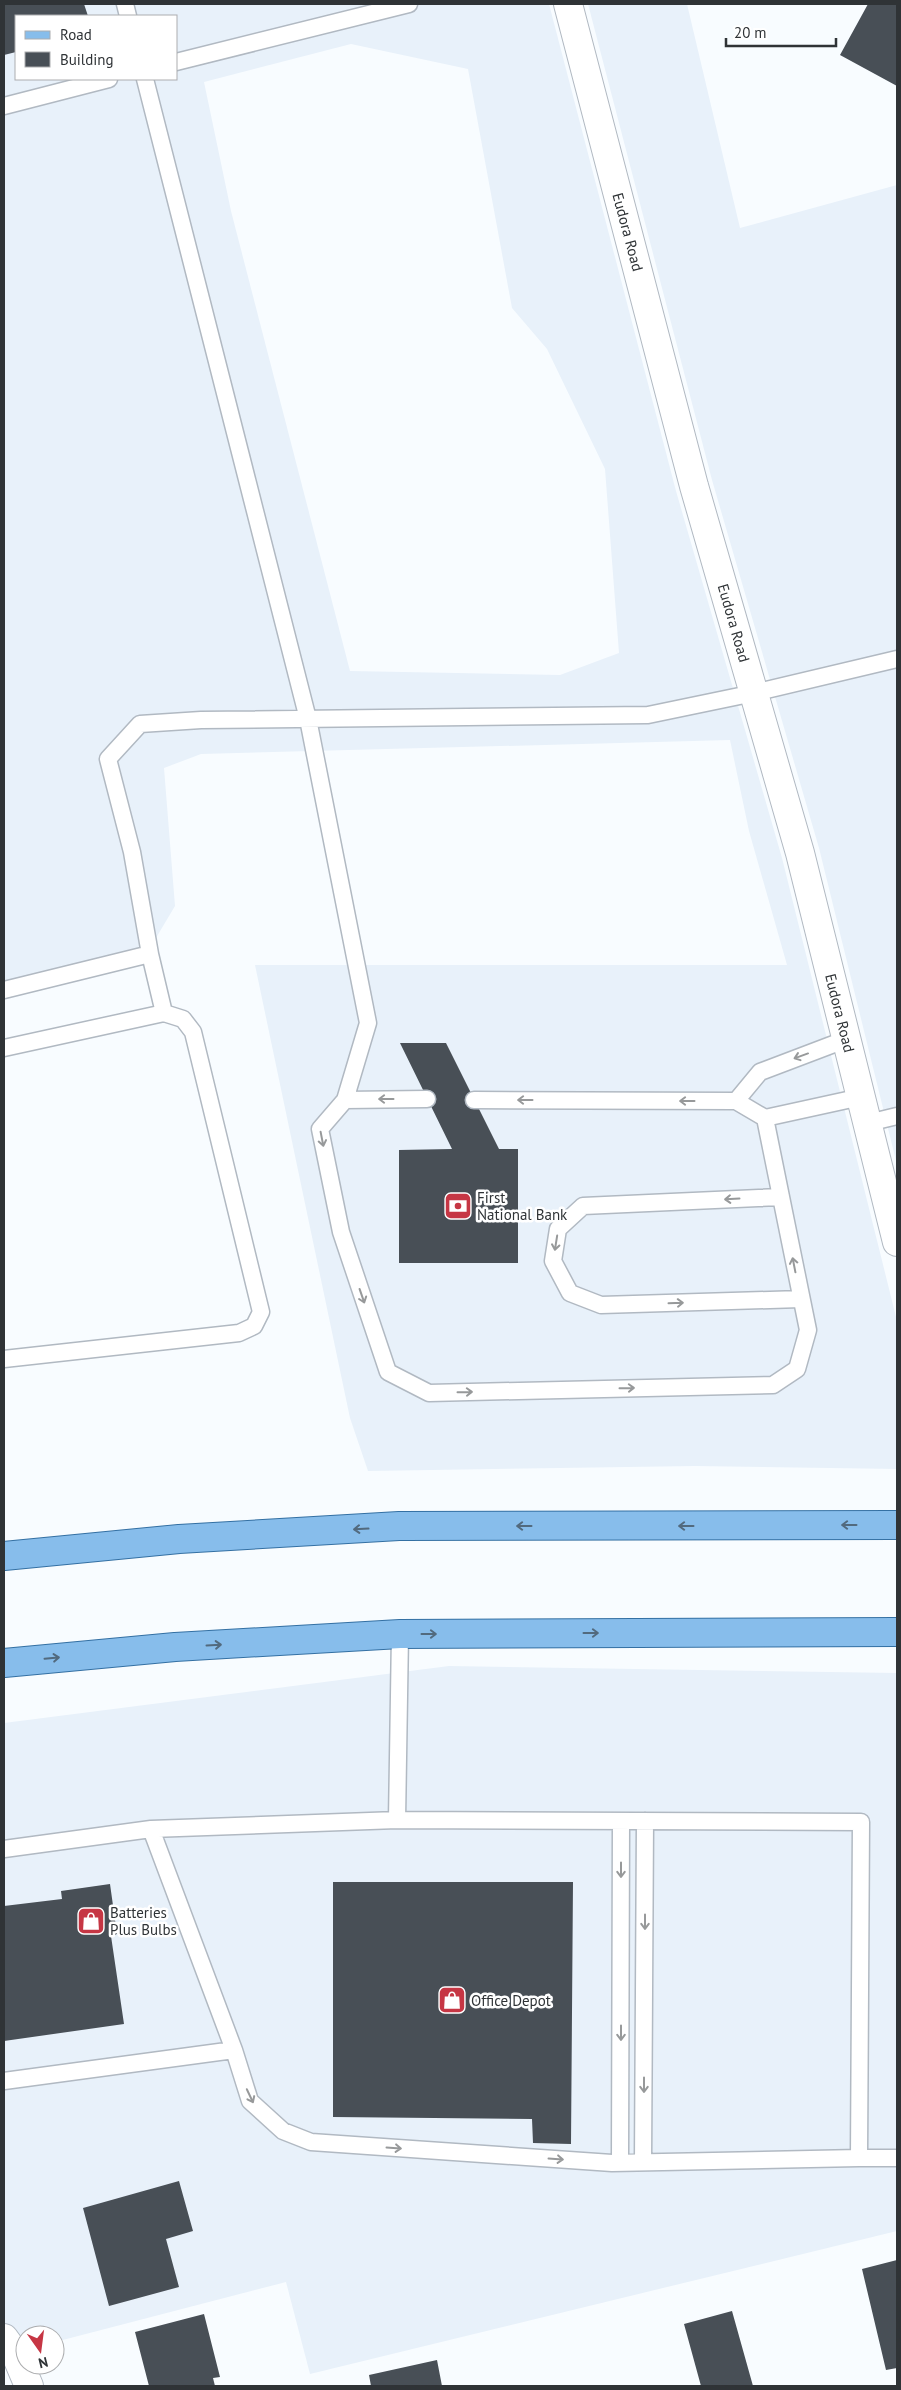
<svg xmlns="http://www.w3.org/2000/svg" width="901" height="2390" viewBox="0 0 901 2390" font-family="'PT Sans',sans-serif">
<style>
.built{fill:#e8f1fa;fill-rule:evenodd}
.building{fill:#484f56}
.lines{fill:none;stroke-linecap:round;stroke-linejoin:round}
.lane-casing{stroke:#b1b9c2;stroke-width:19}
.street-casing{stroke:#b1b9c2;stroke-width:30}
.secondary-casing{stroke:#b1b9c2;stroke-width:30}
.primary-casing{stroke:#3470a3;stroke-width:30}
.lane{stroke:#fff;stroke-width:16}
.street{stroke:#fff;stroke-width:28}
.secondary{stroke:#fff;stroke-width:28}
.primary{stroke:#87bdeb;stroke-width:28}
.oneway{stroke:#97999a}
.oneway2{stroke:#526a7e}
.labels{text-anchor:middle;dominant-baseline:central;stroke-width:5;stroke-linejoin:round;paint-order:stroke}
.street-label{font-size:15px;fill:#2f3336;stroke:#fff}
.poi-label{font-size:15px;fill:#2f3336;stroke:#fff;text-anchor:start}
</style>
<rect width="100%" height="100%" fill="#f8fcff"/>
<path class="built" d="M4 4H549L676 491 782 858 897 1321V1469L695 1466 368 1471 350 1418 255 965H787L749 831 730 740 201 754 164 768 175 906 147 953 4 993ZM16 16H176V79H16ZM351 44 468 69 512 308 547 349 605 469 619 653 560 675 350 671 231 211 204 82Z
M588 4H687L740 228 897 185V1165L819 848 712 480Z
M449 1666 897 1673V2231L310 2374 286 2282 55 2342V2335H25V2350L4 2356V1723Z"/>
<path class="building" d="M4 4H84L88 16H16V52L4 55Z
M868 4H897V86L840 55Z
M400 1043H446L499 1149H518V1263H399V1150L452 1149Z
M333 1882H573L571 2144 533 2143 532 2119 333 2117Z
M110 1884 117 1934 111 1936 124 2024 4 2041V1906L62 1899 61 1891Z
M179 2181 193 2231 166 2239 179 2287 109 2306 83 2208Z
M897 2260V2368L886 2370 862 2269Z
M732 2311 753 2386H701L684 2324Z
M204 2314 220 2377 213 2378 215 2386H149L135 2332Z
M437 2360 442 2386H371L369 2375Z"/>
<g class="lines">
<g class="lane-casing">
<path id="lane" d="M125 4 128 16
M176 62 409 4
M145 79 308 719 368 1023 345 1100 320 1129 341 1232 388 1372 429 1393 773 1385 797 1369 808 1330 765 1118
M4 106 109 79
M4 990 150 954 132 852 108 759 140 724 201 720 648 715 754 693 897 659
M847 1039 760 1072 736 1101 765 1118 861 1097
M4 1048 164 1013
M345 1100 427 1099
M474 1100 736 1101
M868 1123 897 1116
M781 1197 583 1206 558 1229 553 1261 570 1293 601 1305 801 1299
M4 1359 239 1333 254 1326 261 1312 193 1032 183 1019 164 1013 150 954
M397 1820 400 1634
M4 1849 151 1829 397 1820 861 1822 859 2158H897
M234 2050 250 2101 283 2131 311 2142 612 2163 859 2158
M4 2081 234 2050 151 1829
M620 2162 621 1821
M643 2162 645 1821"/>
</g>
<g class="street-casing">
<path id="street" d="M4 2338 15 2353 29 2386"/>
</g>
<g class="secondary-casing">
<path id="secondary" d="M568 4 694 486 800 853 897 1242"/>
</g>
<g class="primary-casing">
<path id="primary" d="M4 1556 179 1539 399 1526 897 1525
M4 1663 175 1647 400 1634 897 1632"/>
</g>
<use href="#lane" class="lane"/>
<use href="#street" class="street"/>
<use href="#secondary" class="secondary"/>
<use href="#primary" class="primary"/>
</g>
<defs><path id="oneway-shaft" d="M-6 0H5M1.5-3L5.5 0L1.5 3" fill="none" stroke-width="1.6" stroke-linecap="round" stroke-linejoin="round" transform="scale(1.25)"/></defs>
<g class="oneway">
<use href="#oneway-shaft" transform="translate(801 1056) rotate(160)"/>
<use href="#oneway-shaft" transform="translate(386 1099) rotate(180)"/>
<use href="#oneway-shaft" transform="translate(525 1100) rotate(-180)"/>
<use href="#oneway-shaft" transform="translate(687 1101) rotate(-180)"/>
<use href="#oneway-shaft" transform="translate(322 1139) rotate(79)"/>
<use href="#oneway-shaft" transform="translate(732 1199) rotate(177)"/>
<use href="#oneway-shaft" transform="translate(556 1243) rotate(99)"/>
<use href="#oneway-shaft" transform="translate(794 1265) rotate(-101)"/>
<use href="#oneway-shaft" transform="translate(362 1296) rotate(71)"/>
<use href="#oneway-shaft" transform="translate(676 1303) rotate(-2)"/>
<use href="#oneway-shaft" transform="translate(627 1388) rotate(-1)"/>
<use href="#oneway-shaft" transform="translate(465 1392) rotate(-1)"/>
<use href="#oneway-shaft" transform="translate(621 1870) rotate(90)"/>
<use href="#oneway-shaft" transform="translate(645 1922) rotate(90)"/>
<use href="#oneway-shaft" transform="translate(621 2033) rotate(90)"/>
<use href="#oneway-shaft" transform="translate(644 2085) rotate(90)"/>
<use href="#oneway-shaft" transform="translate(250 2096) rotate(65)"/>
<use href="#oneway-shaft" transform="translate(394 2148) rotate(4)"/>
<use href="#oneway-shaft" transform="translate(556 2159) rotate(4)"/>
</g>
<g class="oneway2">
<use href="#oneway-shaft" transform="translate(849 1525) rotate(180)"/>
<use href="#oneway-shaft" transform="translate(524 1526) rotate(180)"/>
<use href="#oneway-shaft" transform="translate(686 1526) rotate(180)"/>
<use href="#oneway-shaft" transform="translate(361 1529) rotate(177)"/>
<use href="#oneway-shaft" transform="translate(591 1633)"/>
<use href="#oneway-shaft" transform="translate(429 1634)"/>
<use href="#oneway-shaft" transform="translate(214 1645) rotate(-3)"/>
<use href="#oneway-shaft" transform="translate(52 1658) rotate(-5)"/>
</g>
<defs>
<g id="bank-square" transform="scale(1.4375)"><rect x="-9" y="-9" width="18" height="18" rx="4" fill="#c63644" stroke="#fff"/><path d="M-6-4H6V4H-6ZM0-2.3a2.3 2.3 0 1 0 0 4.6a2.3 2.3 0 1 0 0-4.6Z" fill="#fff"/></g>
<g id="shop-square" transform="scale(1.4375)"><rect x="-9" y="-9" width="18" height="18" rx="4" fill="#c63644" stroke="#fff"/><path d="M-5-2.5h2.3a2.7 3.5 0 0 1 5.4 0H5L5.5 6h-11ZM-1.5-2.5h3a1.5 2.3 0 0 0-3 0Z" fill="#fff"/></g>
</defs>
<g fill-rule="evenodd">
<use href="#bank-square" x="458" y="1206"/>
<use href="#shop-square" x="91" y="1921"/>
<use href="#shop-square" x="452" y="2000"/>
</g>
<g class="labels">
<g class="street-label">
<text transform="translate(628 232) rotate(75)">Eudora Road</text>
<text transform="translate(734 623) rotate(74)">Eudora Road</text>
<text transform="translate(840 1013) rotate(76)">Eudora Road</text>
</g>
<g class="poi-label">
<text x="477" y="1197">First<tspan x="477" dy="17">National Bank</tspan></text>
<text x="110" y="1912">Batteries<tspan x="110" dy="17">Plus Bulbs</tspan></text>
<text x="471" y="2000">Office Depot</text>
</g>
</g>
<rect width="901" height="2390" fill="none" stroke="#2f3336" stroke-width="10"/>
<rect x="15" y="15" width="162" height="65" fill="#ffffff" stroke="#acadaf"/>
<rect x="25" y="31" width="25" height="8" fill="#87bdeb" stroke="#acadaf"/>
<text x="60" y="40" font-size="15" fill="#2f3336">Road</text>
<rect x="25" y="52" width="25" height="15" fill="#484f56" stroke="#acadaf"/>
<text x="60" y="65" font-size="15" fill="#2f3336">Building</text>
<g transform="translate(40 2350) rotate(166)"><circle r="24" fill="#ffffff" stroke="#acadaf"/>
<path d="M0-4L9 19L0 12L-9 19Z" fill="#c63644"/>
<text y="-8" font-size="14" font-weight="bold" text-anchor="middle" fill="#2f3336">N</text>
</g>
<path d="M726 38v8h110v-8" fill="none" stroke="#2f3336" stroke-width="2.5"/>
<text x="734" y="38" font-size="15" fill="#2f3336" stroke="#ffffff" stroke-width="4" paint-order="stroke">20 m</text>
</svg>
